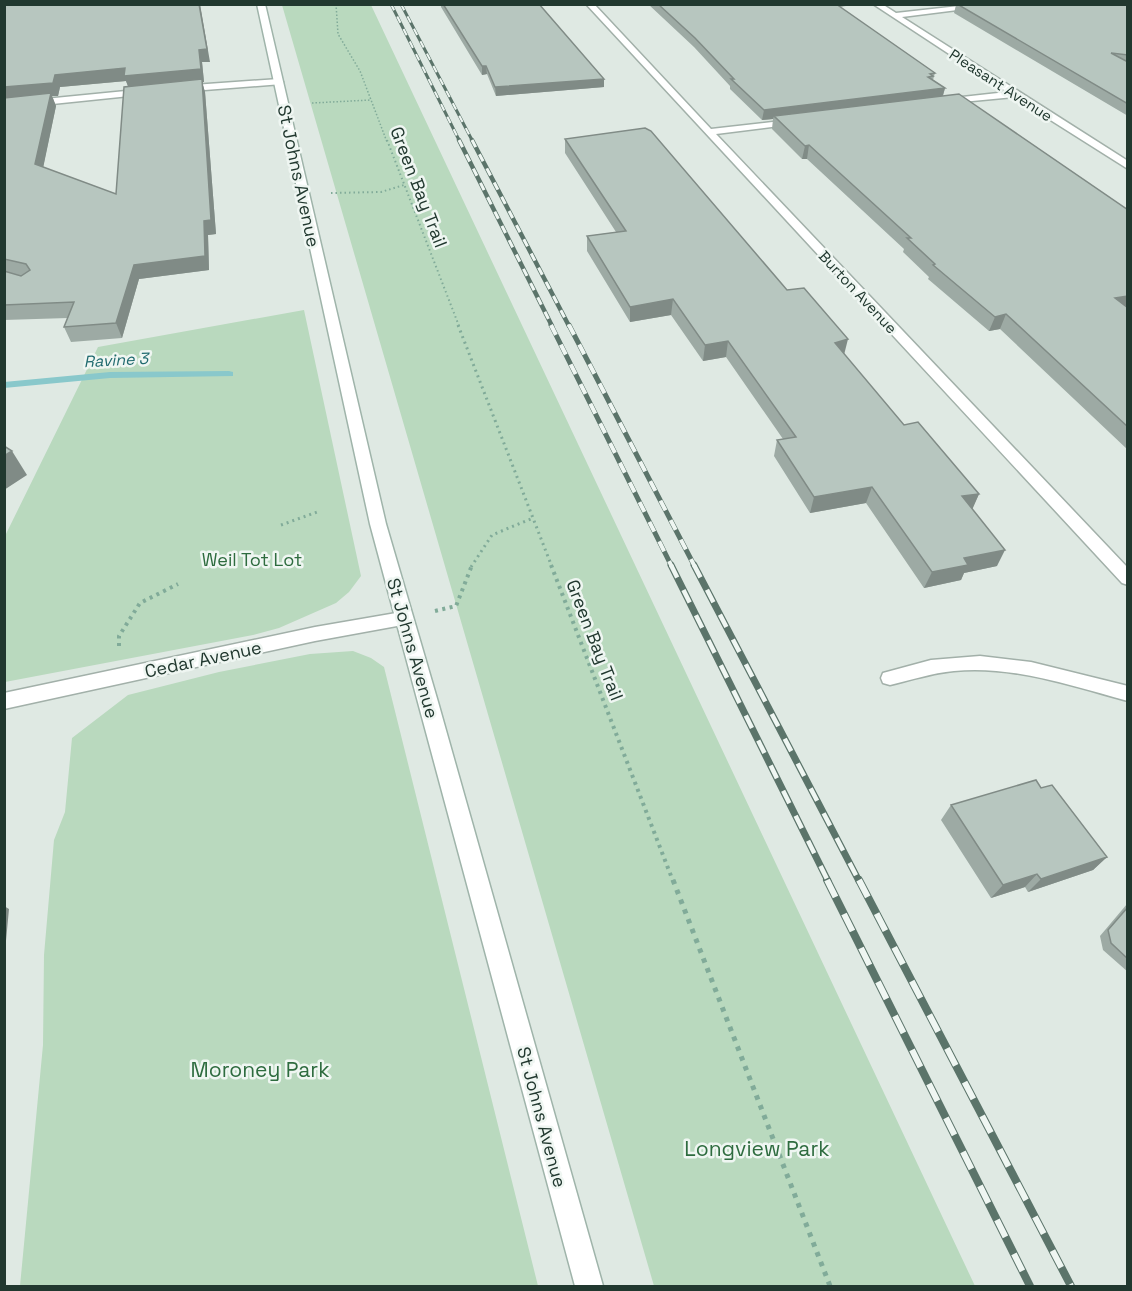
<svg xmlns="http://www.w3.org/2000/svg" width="1132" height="1291" viewBox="0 0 1132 1291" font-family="'Space Grotesk',sans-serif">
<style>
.green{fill:#b9d9be}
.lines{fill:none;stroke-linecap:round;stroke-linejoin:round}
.stream{fill:#89c8cb;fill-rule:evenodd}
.street-casing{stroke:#a2b0a9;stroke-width:3}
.secondary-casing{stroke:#9fb4aa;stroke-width:3}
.path-far4{stroke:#81ab99;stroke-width:1.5;stroke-dasharray:1.5 2;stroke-linecap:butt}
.path-far3{stroke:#81ab99;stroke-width:2;stroke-dasharray:1.5 3;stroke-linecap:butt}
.path-far2{stroke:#81ab99;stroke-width:3;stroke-dasharray:2 4;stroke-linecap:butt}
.path-far1{stroke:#81ab99;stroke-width:4;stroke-dasharray:3 4.5;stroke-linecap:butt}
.path{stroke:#81ab99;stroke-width:5;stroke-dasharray:4.5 6;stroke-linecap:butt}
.street{fill:#fff;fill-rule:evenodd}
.secondary{fill:#fff;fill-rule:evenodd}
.rail-far4-casing{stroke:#5b746a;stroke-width:3}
.rail-far3-casing{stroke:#5b746a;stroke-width:4.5}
.rail-far2-casing{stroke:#5b746a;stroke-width:5}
.rail-far1-casing{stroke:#5b746a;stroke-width:7}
.rail-casing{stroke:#5b746a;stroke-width:8}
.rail-far4{stroke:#eff6f2;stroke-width:2;stroke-dasharray:7;stroke-linecap:butt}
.rail-far3{stroke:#eff6f2;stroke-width:3;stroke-dasharray:8;stroke-linecap:butt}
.rail-far2{stroke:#eff6f2;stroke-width:4;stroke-dasharray:11;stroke-linecap:butt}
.rail-far1{stroke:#eff6f2;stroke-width:4.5;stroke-dasharray:14;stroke-linecap:butt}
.rail{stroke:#eff6f2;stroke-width:6;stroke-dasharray:19;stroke-linecap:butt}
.wall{fill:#9daaa4;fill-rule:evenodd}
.shaded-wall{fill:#808b86}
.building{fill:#b7c6bf;stroke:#808b86;stroke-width:1.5}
.labels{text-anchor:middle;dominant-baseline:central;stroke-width:5;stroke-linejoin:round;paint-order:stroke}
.far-street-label{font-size:15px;fill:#21382f;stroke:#eff6f2}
.far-water-label{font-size:16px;font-style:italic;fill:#206a6f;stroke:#eff6f2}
.street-label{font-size:18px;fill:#21382f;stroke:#eff6f2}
.park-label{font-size:18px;fill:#2e6c3f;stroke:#eff6f2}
.near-park-label{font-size:21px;fill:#2e6c3f;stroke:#eff6f2}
</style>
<rect width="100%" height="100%" fill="#dfe9e3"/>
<path class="green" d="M282 5H371L975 1286H654Z
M304 310 361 576 349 592 336 603 279 628 253 635 5 682V536L98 347Z
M353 651 371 658 384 667 538 1286H20L43 1045 44 955 54 840 65 812 72 738 128 695 219 672 310 654Z"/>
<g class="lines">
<path class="stream" d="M229 371 233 372V376L110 378 4 388V382L110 372Z"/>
<g class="street-casing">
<path id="street" d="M586 4H594L711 129 798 119V123L795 124 716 134 1128 568V585L1122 583Z
M873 4H882L896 13 977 4H1005L902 17 1128 161V169L1014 97 941 104 939 102 944 99 1007 92Z
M279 79 283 82 282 84 179 92 175 89 179 86Z
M146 89 149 90V94L4 109V103Z
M402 612 408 614 411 619 408 624 315 641 4 709V693L315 627Z
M980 656 1031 662 1128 686V701C1072 686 1012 665 954 671 932 673 911 680 890 685L883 683 881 678 883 673 931 660Z"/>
</g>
<g class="secondary-casing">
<path id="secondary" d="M257 4H265L386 524 438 702 603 1286H575L370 524Z"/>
</g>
<path class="path-far4" d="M336 4 338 34 360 71 387 142
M312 103 371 100"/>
<path class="path-far3" d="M387 140 459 326
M331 193 381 192 404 185"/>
<path class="path-far2" d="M458 325 552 567
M281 525 320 511
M471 567 492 535 533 518"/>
<path class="path-far1" d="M551 565 673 881
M435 611 456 606 472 565
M119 646V636L140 603 178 584"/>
<path class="path" d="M673 880 830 1286"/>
<use href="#street" class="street"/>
<use href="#secondary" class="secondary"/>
<g class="rail-far4-casing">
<path id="rail-far4" d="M391 4 460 142
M401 4 473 142"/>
</g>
<g class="rail-far3-casing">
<path id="rail-far3" d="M459 140 552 326
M472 140 569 326"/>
</g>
<g class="rail-far2-casing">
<path id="rail-far2" d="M551 325 672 567
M569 325 695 567"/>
</g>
<g class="rail-far1-casing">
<path id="rail-far1" d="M671 565 828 881
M694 565 859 881"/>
</g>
<g class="rail-casing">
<path id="rail" d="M827 880 1030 1286
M859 880 1071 1286"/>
</g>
<use href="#rail-far4" class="rail-far4"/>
<use href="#rail-far3" class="rail-far3"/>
<use href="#rail-far2" class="rail-far2"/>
<use href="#rail-far1" class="rail-far1"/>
<use href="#rail" class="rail"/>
</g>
<path class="wall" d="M4 4 210 62H202L204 82H202L205 92 216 234 208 235 209 270 139 279 122 338 71 342 64 327 68 318 4 320ZM126 81 128 86 116 194 43 167 56 106 52 96H58L60 87Z
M441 4H539L604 87 496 96 487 74 482 75 441 7Z
M648 4H860L839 7 935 73 933 80 945 88 943 96 1128 210V450L1000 329 989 331 928 279 929 277 903 252 904 249 807 159H802L772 129 773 119 762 120 730 89V86L694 47Z
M940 4H1128V116L954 13 956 5 942 6Z
M565 139 787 290 904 425 979 494 972 509 997 566 964 573 961 580 924 588 866 503 810 513 774 456 777 440 783 439 726 357 703 361 671 315 630 322 587 251V236L616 232 565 153Z
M1041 788 1107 857 1093 870 1028 892 1025 887 991 898 941 820 951 805Z
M1127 904 1128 972 1103 950 1100 936Z"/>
<path class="shaded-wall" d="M199 4H200L210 62H202L204 82H202L205 92 216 234 208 235 209 270 139 279 122 338 116 323 129 89 126 81 60 87 58 96H52L56 106 41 178 4 101V87L55 75 199 50Z
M827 4H860L827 8Z
M482 66H486L487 74 482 75Z
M604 79V87L496 96 495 87Z
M945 88 942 98 774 116 773 119 762 120 764 110Z
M809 145 807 159H802L805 146Z
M1128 296V309L1115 298Z
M673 299 671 315 630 322V307Z
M1006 314 1000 329 989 331 995 317Z
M848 339 844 355 835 343Z
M728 341 726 357 703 361 705 345Z
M12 451 27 475 4 490V456Z
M872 487 866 503 810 513 814 497Z
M979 494 972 510 962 496Z
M1005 550 997 566 964 573 961 580 924 588 932 572 964 558Z
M1107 857 1093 870 1028 892 1041 879Z
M1037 874 1025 887 991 898 1003 885Z
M4 906 9 909 4 962Z"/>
<path class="building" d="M4 4H199L207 49 199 50 201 69 124 76 125 68 55 75 53 83 4 87Z
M443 4H539L604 79 495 87 486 66H482Z
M658 4H836L935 73 930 74 933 76 928 77 945 88 764 110 731 79H734L695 38Z
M957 4H1128V55L1111 53 1128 62V104Z
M202 79 211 220 204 221 205 256 134 265 116 323 64 327 74 302 4 305V271L21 276 30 270 26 264 4 259V98L51 93 35 164 116 194 124 87Z
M959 94 1128 210V296L1115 298 1128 308V427L1006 314 995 317 933 265 935 264 907 238H911L809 145 805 146 774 116Z
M645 128 651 131 787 290 804 288 848 339 835 343 904 425 918 422 979 494 962 496 1005 550 964 558 968 565 932 572 872 487 814 497 777 440 796 437 728 341 705 345 673 299 630 307 587 236 626 231 565 139Z
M4 446 12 451 4 456Z
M1036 780 1041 788 1052 785 1107 857 1041 879 1037 874 1003 885 951 805Z
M1128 907V959L1111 943 1108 930Z"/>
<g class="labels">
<g class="far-street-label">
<text transform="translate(1001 85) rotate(33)">Pleasant Avenue</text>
<text transform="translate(858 292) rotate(47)">Burton Avenue</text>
</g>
<g class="far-water-label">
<text transform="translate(116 360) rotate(-3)">Ravine 3</text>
</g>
<g class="street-label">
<text transform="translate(299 176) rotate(78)">St Johns Avenue</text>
<text transform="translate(419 187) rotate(69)">Green Bay Trail</text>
<text transform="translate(595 640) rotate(69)">Green Bay Trail</text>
<text transform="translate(413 648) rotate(74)">St Johns Avenue</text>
<text transform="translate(203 659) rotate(-12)">Cedar Avenue</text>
<text transform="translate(542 1117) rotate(75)">St Johns Avenue</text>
</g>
<g class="park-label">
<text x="252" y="559">Weil Tot Lot</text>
</g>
<g class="near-park-label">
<text x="260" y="1069">Moroney Park</text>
<text x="757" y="1148">Longview Park</text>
</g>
</g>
<rect width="1132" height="1291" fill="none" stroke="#21382f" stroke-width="12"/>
</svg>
